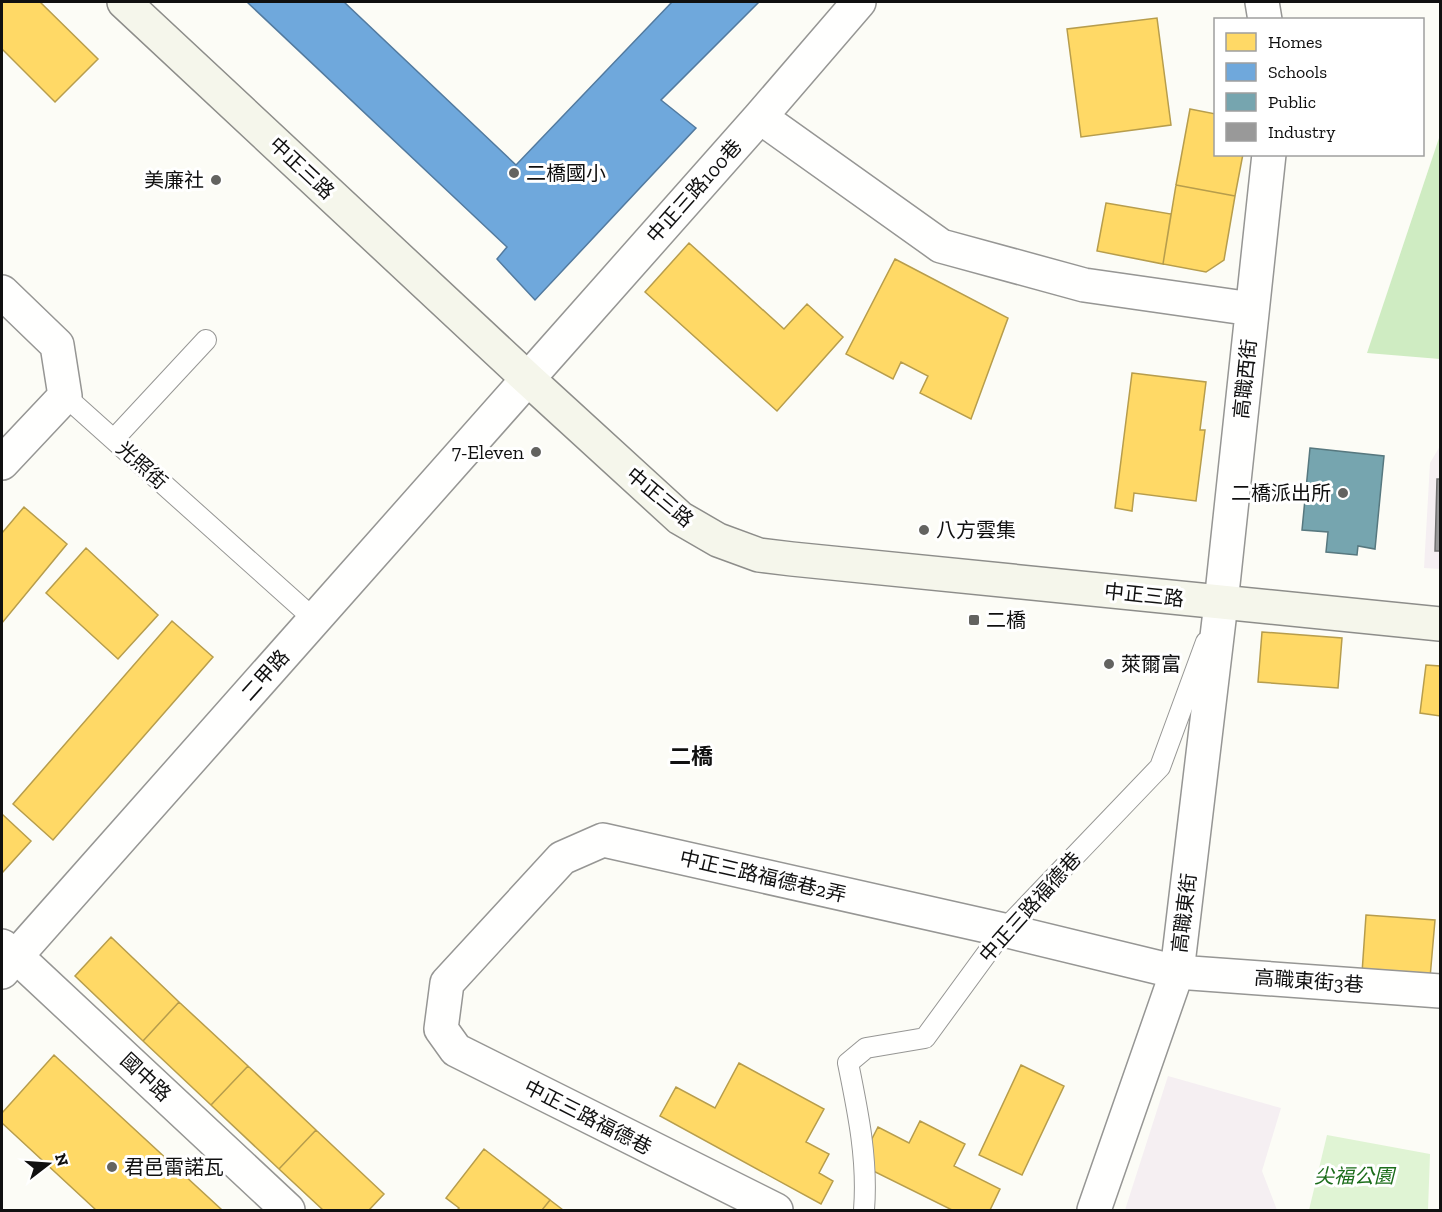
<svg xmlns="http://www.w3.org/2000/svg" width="1442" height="1212" viewBox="0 0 1442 1212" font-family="'Zilla Slab','Noto Sans TC',serif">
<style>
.industrial{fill:#f5eff2}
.green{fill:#e0f4d4}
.forest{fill:#cfecc2}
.homes{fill:#ffd966;stroke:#b79d4c;stroke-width:1.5}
.schools{fill:#6fa8dc;stroke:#527a9f;stroke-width:1.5}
.public{fill:#76a5af;stroke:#57787f;stroke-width:1.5}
.industry{fill:#999;stroke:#707070;stroke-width:1.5}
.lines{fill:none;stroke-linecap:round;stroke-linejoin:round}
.lane-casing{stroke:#969694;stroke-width:22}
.street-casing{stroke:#969694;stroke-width:36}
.secondary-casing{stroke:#8d8d8a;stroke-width:36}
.lane{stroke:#fffffe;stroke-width:20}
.street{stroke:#fffffe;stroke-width:33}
.secondary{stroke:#f5f6eb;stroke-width:33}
.poi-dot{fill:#636360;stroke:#fff;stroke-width:2}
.labels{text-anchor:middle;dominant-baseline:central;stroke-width:6;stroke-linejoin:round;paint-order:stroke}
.street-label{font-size:20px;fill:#101010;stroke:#fff}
.poi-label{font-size:20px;fill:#101010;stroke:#fff;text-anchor:start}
.park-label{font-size:20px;font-style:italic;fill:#1c6d1b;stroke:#fff}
.quarter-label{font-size:22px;font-weight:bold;fill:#101010;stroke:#fff}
</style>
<rect width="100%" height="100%" fill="#fcfcf6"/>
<path class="industrial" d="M1440 446V569L1424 568 1430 463Z
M1168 1076 1281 1108 1262 1171 1277 1210H1125Z"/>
<path class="green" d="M1327 1135 1430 1154 1428 1210H1309Z"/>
<path class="forest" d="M1440 135V359L1367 353Z"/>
<path class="homes" d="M2 2H40L98 59 55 102 2 49Z
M1157 18 1171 125 1081 137 1067 29Z
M1190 109 1216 114V154H1243L1235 196 1176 185Z
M1176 185 1235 196 1224 260 1206 272 1163 264Z
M1106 203 1171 214 1163 264 1097 251Z
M689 243 784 329 807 304 843 337 777 411 645 292Z
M895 259 1008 318 971 419 920 393 928 376 901 362 893 379 846 354Z
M1132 373 1206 382 1200 430H1205L1196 501 1134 493 1132 511 1115 508Z
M24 507 67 544 2 623V533Z
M86 548 158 615 118 659 46 593Z
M172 621 213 657 53 840 13 804Z
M1262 632 1342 638 1338 688 1258 682Z
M1426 665 1440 666V716L1420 713Z
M2 814 31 841 2 873Z
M1366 915 1435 920 1430 978 1362 973Z
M111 937 179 1002 143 1041 75 976Z
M179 1002 248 1066 211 1105 143 1041Z
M54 1055 222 1210H96L2 1123V1113Z
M739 1063 824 1109 806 1142 829 1154 819 1173 833 1181 821 1204 660 1116 676 1087 715 1108Z
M1021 1065 1064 1086 1022 1175 979 1155Z
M248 1066 316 1130 279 1169 211 1105Z
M920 1121 965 1144 954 1166 1000 1189 990 1210H952L859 1164 878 1127 909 1143Z
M316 1130 384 1194 369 1210H323L279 1169Z
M484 1149 550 1200 542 1210H457L459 1208 446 1198Z
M550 1200 563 1210H542Z"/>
<path class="schools" d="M247 2H344L516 165 672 2H759L661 100 696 128 535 300 497 259 507 247Z"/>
<path class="public" d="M1310 448 1384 456 1375 549 1358 546 1357 555 1326 552 1328 532 1302 530Z"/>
<path class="industry" d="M1437 479H1440V551H1435Z"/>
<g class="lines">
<g class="lane-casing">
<path id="lane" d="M65 396 314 619
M114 439 206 340
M864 1210C868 1160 858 1112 848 1063L866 1048 925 1038 1004 930 1160 767 1206 642"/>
</g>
<g class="street-casing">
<path id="street" d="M1262 2 1265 20
M760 117 941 246 1084 285 1252 309
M2 292 57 345 65 396 2 463
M2 946 16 956 288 1210
M2 972 760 117 859 2
M776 1210 456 1050 441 1029 447 983 562 858 603 840 1004 930 1177 972 1440 991
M1094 1210 1177 972 1221 603 1269 154"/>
</g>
<g class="secondary-casing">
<path id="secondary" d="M124 2 528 379 680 518 718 540 759 555 792 559 1440 624"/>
</g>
<use href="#lane" class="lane"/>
<use href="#street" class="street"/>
<use href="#secondary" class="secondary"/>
</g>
<g class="poi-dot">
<circle cx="514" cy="173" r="6"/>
<circle cx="216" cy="180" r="6"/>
<circle cx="536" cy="452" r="6"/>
<circle cx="1343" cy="493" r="6"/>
<circle cx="924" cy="530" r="6"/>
<rect x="968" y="614" width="12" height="12" rx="3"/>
<circle cx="1109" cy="664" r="6"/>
<circle cx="112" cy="1167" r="6"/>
</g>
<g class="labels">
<g class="street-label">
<text transform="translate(302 168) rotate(43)">中正三路</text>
<text transform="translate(694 191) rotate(-48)">中正三路100巷</text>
<text transform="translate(1245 379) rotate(-84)">高職西街</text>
<text transform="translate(142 465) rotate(42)">光照街</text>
<text transform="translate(660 497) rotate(40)">中正三路</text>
<text transform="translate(1144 595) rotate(6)">中正三路</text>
<text transform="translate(265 675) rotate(-48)">二甲路</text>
<text transform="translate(763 876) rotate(13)">中正三路福德巷2弄</text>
<text transform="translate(1030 907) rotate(-48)">中正三路福德巷</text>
<text transform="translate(1184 913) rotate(-83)">高職東街</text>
<text transform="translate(1309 981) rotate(4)">高職東街3巷</text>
<text transform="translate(146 1077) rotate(43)">國中路</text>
<text transform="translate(588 1117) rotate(27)">中正三路福德巷</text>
</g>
<g class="poi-label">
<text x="526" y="173">二橋國小</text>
<text x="204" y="180" text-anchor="end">美廉社</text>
<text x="524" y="452" text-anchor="end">7-Eleven</text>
<text x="1331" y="493" text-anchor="end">二橋派出所</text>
<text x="936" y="530">八方雲集</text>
<text x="986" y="620">二橋</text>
<text x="1121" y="664">萊爾富</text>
<text x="124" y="1167">君邑雷諾瓦</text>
</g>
<g class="park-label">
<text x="1354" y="1176">尖福公園</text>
</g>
<g class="quarter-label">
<text x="691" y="756">二橋</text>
</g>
</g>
<rect width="1442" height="1212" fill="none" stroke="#101010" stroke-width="6"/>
<rect x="1214" y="18" width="210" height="138" fill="#ffffff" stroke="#9f9f9f" stroke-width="1.5"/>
<rect x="1226" y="33" width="30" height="18" fill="#ffd966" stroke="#9f9f9f" stroke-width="1.5"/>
<text x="1268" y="48" font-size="18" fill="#101010">Homes</text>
<rect x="1226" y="63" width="30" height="18" fill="#6fa8dc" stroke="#9f9f9f" stroke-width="1.5"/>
<text x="1268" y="78" font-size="18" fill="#101010">Schools</text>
<rect x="1226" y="93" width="30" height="18" fill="#76a5af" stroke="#9f9f9f" stroke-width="1.5"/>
<text x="1268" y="108" font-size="18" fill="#101010">Public</text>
<rect x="1226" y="123" width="30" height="18" fill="#999999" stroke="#9f9f9f" stroke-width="1.5"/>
<text x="1268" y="138" font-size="18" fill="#101010">Industry</text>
<g transform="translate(48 1164) rotate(73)" stroke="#ffffff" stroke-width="4.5" paint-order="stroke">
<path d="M0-4.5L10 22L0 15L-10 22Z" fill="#101010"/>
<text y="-9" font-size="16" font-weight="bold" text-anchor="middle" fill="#101010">N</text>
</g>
</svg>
